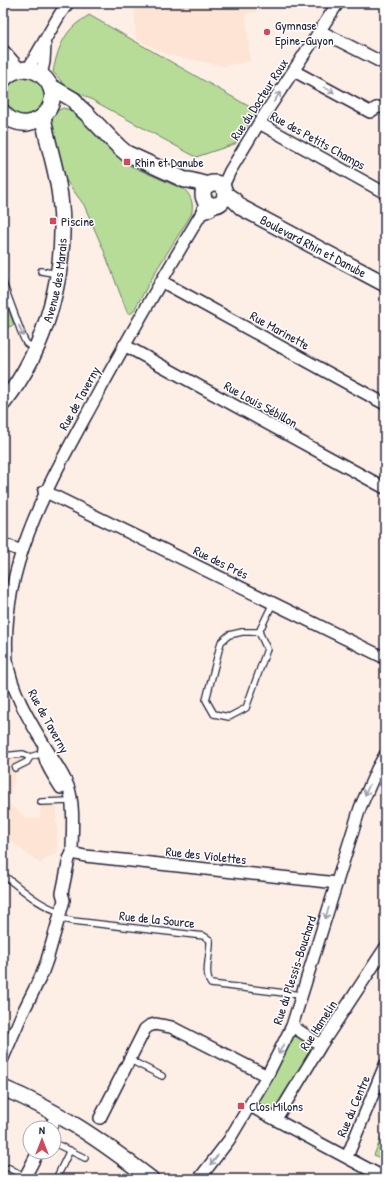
<svg xmlns="http://www.w3.org/2000/svg" width="388" height="1182" viewBox="0 0 388 1182" font-family="'Patrick Hand',sans-serif">
<style>
.built{fill:#fde4d4}
.green{fill:#b7dc97;stroke:#6c7f69}
.lines{fill:none;stroke-linecap:round;stroke-linejoin:round}
.lane-casing{stroke:#22223b;stroke-width:8}
.street-casing{stroke:#22223b;stroke-width:14}
.secondary-casing{stroke:#22223b;stroke-width:18}
.lane{stroke:#fff;stroke-width:5.5}
.street{stroke:#fff;stroke-width:11}
.secondary{stroke:#fff;stroke-width:15}
.oneway{stroke:#9c9ca7}
.poi-dot{fill:#d1495b;stroke:#fff;stroke-width:1.5}
.labels{text-anchor:middle;dominant-baseline:central;stroke-width:3;stroke-linejoin:round;paint-order:stroke}
.poi-label{font-size:13px;fill:#22223b;stroke:#fff;text-anchor:start}
.street-label{font-size:13px;fill:#22223b;stroke:#fff}
</style>
<rect width="100%" height="100%" fill="#feefe6"/>
<filter id="ink" filterUnits="userSpaceOnUse"><feTurbulence type="fractalNoise" baseFrequency=".025" numOctaves="2"/><feDisplacementMap in="SourceGraphic" scale="8" xChannelSelector="R" yChannelSelector="G"/><feConvolveMatrix kernelMatrix="1 2 1 2 8 2 1 2 1" color-interpolation-filters="sRGB"/></filter>
<g filter="url(#ink)">
<path class="built" d="M134 3H322V4L256 8V12L246 13 250 61 224 66 168 55 136 39Z
M23 750V755L28 768 16 773 9 797V804L28 819 40 818V806H57V819L56 820V823H57V854L46 858 40 864 3 835V752Z"/>
<path class="green" d="M89 15 257 111 235 144 196 157 65 85 53 72C56 55 62 36 76 24 80 21 85 18 89 15Z
M5 97a20 20 0 1 1 40 0a20 20 0 1 1-40 0Z
M63 108 74 111 124 163 185 190C192 197 194 206 191 215L157 269 133 312 130 314 127 312 104 251 84 205 65 179 48 122 55 112Z
M7 306 14 325 3 329V307Z
M297 1035 315 1046 275 1111C268 1112 261 1108 258 1102L293 1037Z
M385 1129V1161L374 1155Z"/>
<g class="lines">
<g class="lane-casing">
<path id="lane" d="M41 271 58 274
M3 283 23 337 26 343 35 350
M259 632 267 649 246 708 229 717 214 714 206 700 221 642 229 635 242 632H259L273 603
M3 756 23 754 30 757 40 754 42 749
M15 768 27 762 30 757
M41 802 71 801
M3 875C21 888 39 906 61 912
M59 918 73 921 204 936 210 940C211 953 203 974 211 984L301 995
M130 1060 162 1076
M54 1143 85 1158
M9 1168 25 1177
M56 1179 70 1150"/>
</g>
<g class="street-casing">
<path id="street" d="M320 31 385 64
M28 69 60 14 68 3
M294 71 370 112 376 108 385 106
M41 75 44 62 45 45
M259 123 385 193
M222 188 230 171 259 123 338 3
M201 214 211 210 214 205
M161 281 385 404
M124 345 385 488
M44 491 385 658
M3 544 19 550
M44 746C42 761 53 775 61 788
M72 853 85 856 337 883
M292 1026 321 1045
M3 1058 22 1014 42 974 47 960 59 918 64 900 62 893 69 859 72 853C72 832 75 805 68 786 62 771 51 757 43 743 28 718 11 690 7 660 0 565 51 480 94 401 128 338 164 276 201 214L206 202
M250 1106 385 1178
M100 1118 145 1029 149 1026 155 1024 171 1027 267 1076
M276 1119 321 1045 385 948
M50 1128 57 1114
M347 1157 385 1065
M24 1179 38 1152
M199 1179 229 1140 267 1076 292 1026 360 808 377 769 385 755"/>
</g>
<g class="secondary-casing">
<g id="secondary">
<path d="M3 53 18 70"/>
<path d="M3 80C27 52 68 85 46 113 41 119 34 122 27 123 18 124 8 120 3 112"/>
<path d="M50 86 74 100 77 105 87 114 119 147 126 153 185 180H189L208 185"/>
<circle cx="214" cy="194" r="11"/>
<path id="s1" d="M225 194 234 200 242 208 385 284"/>
<path id="s2" d="M3 403C47 349 69 266 60 197 57 169 47 144 43 116"/>
<path d="M3 1088C59 1111 103 1142 151 1179"/>
</g>
</g>
<use href="#lane" class="lane"/>
<use href="#street" class="street"/>
<use href="#secondary" class="secondary"/>
</g>
<defs><path id="oneway-shaft" d="M-6 0H5M1.5-3L5.5 0L1.5 3" fill="none" stroke-width="1.6" stroke-linecap="round" stroke-linejoin="round"/></defs>
<g class="oneway">
<use href="#oneway-shaft" transform="translate(329 90) rotate(29)"/>
<use href="#oneway-shaft" transform="translate(277 97) rotate(-56)"/>
<use href="#oneway-shaft" transform="translate(21 331) rotate(69)"/>
<use href="#oneway-shaft" transform="translate(367 790) rotate(114)"/>
<use href="#oneway-shaft" transform="translate(327 913) rotate(108)"/>
<use href="#oneway-shaft" transform="translate(281 1049) rotate(117)"/>
<use href="#oneway-shaft" transform="translate(214 1160) rotate(128)"/>
</g>
</g>
<g class="poi-dot">
<circle cx="267" cy="32" r="4"/>
<rect x="123" y="158" width="8" height="8" rx="2"/>
<rect x="49" y="217" width="8" height="8" rx="2"/>
<rect x="237" y="1102" width="8" height="8" rx="2"/>
</g>
<g class="labels">
<g class="poi-label">
<text x="275" y="25">Gymnase<tspan x="275" dy="15">Epine-Guyon</tspan></text>
<text x="135" y="162">Rhin et Danube</text>
<text x="61" y="221">Piscine</text>
<text x="249" y="1106">Clos Milons</text>
</g>
<g class="street-label">
<text transform="translate(259 99) rotate(-57)">Rue du Docteur Roux</text>
<text transform="translate(318 140) rotate(29)">Rue des Petits Champs</text>
<text stroke="none"><textPath href="#s1" startOffset="103">Boulevard Rhin et Danube</textPath></text>
<text stroke="none"><textPath href="#s2" startOffset="135">Avenue des Marais</textPath></text>
<text transform="translate(280 330) rotate(29)">Rue Marinette</text>
<text transform="translate(79 398) rotate(-61)">Rue de Taverny</text>
<text transform="translate(261 404) rotate(29)">Rue Louis Sébillon</text>
<text transform="translate(221 562) rotate(26)">Rue des Prés</text>
<text transform="translate(49 721) rotate(61)">Rue de Taverny</text>
<text transform="translate(206 855) rotate(6)">Rue des Violettes</text>
<text transform="translate(157 919) rotate(6)">Rue de la Source</text>
<text transform="translate(294 970) rotate(-72)">Rue du Plessis-Bouchard</text>
<text transform="translate(318 1025) rotate(-57)">Rue Hamelin</text>
<text transform="translate(353 1106) rotate(-67)">Rue du Centre</text>
</g>
</g>
<rect width="388" height="1182" fill="none" stroke="#fff" stroke-width="16"/>
<rect x="8" y="8" width="372" height="1166" fill="none" stroke="#22223b" stroke-width="1.5" filter="url(#ink)"/>
<g transform="translate(42 1140)"><circle r="19" fill="#ffffff" stroke="#a7a7b1"/>
<path d="M0-3L7 15L0 10L-7 15Z" fill="#d1495b"/>
<text y="-6" font-size="11" font-weight="bold" text-anchor="middle" fill="#22223b">N</text>
</g>
</svg>
